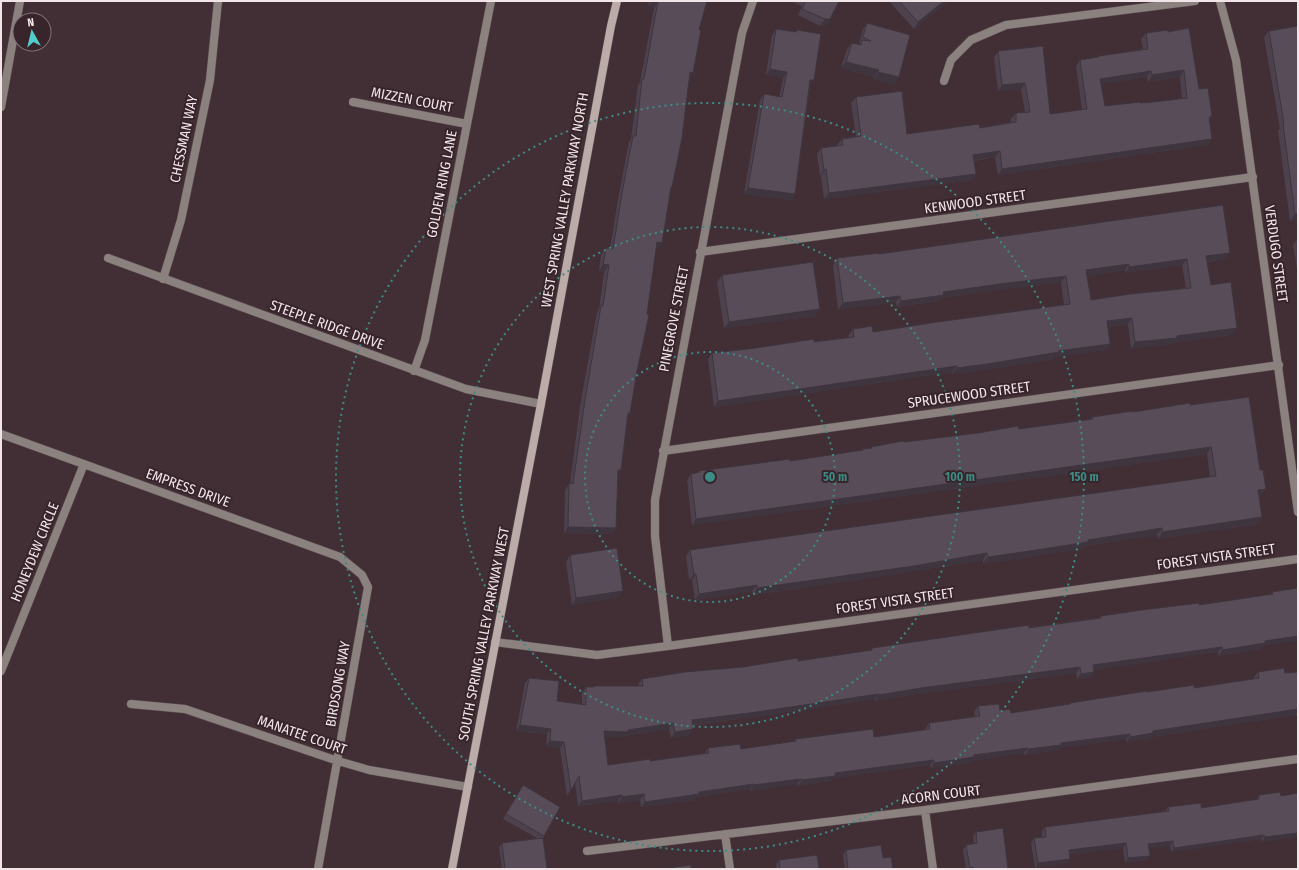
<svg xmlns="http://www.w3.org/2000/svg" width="1299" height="870" viewBox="0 0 1299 870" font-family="'Fira Sans Condensed',sans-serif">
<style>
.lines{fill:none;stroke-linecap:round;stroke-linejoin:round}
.street-casing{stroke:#5d4c52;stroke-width:9}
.secondary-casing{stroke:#5d4c52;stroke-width:9}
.street{stroke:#8b817f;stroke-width:8}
.secondary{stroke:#bbaca9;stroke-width:8}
.wall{fill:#4d414d;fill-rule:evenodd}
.shaded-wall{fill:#3e353e}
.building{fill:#594c59;stroke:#3e353e;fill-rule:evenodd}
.ring{fill:none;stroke:#3c8c86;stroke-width:2;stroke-dasharray:2 4}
.labels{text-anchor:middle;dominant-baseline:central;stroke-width:4;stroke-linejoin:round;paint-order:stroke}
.street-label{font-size:14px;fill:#f1e5e8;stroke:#37252b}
.centre{fill:#3c8c86;stroke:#37252b;stroke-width:2}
.ring-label{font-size:12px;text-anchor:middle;font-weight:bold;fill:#3c8c86;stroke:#37252b;stroke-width:4;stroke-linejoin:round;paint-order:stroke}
</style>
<rect width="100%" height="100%" fill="#412f35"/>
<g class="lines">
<g class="street-casing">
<path id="street" d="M1220 1 1236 60 1298 512
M944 81 951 60 971 40 1006 25 1195 1
M353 102 467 124
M1 107 20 1
M700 252 1253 177
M108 258 466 389 541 404
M163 279 181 220 210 80 218 1
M414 371 425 340 491 1
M1 434 340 557 362 575 368 587 318 869
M663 451 1279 365
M495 642 597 655 668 646 1298 559
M668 646 655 536V500L742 33 753 1
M1 671 84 464
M131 704 185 709 338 761 369 770 468 787
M925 810 933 869
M725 834 730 869
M587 851 925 810 1298 759"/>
</g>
<g class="secondary-casing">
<path id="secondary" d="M452 869 541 404 611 26 617 1"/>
</g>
<use href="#street" class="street"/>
<use href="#secondary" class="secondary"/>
</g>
<path class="wall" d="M650 1H707L699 30 690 77 672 187 670 190 662 243 657 249H656L630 413 627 417 617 474 616 528 611 534 564 533 565 490 570 483 580 406 597 312 599 309 604 272 599 271 601 255 606 248 610 249 618 199 629 142 631 139 638 85 640 82 654 8 648 6Z
M791 1H839L830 19 825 26H820L798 15 802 6Z
M889 1H947L946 3 914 29Z
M867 23 899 77 894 84 874 79V77L841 68 847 49 852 43 859 45V44L863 29Z
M1298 26V220L1290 221 1278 130 1280 129 1264 37 1269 31Z
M776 29 795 32 797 30 810 86 795 194 791 200 744 194 760 100 764 94 779 97 783 78 766 75 772 35Z
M1168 32 1199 89 1212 116 1209 120 1212 139 1207 145 998 175 995 157 974 161 976 174 972 180 824 199 821 176H820L817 154 821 148 837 146V145L842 139 856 137 851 103 856 97 907 134 980 128 1011 122V119L1016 113 1025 112 1021 89 998 91 994 58 998 51 1043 46 1050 114 1082 110 1076 66 1080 60 1143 49 1141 39 1146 33ZM1147 77 1148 82 1180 77 1182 98 1154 102 1105 106 1101 84Z
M1298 239V275L1293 245Z
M879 254 1225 259 1207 262 1211 285 1237 328 1232 335 1174 342 1173 344 1131 349 1128 324 1108 327 1110 344 1105 350 1055 357 1054 359 990 369 952 374V372L714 407 708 359 712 353 814 342 849 337 848 336 853 329 873 332 1064 305 1061 282 995 290 941 298 939 301 897 307 896 302 838 310 833 265 837 258ZM1182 265 1186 288 1091 300 1087 276 1125 270V273Z
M722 275 820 309 815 316 724 328 717 282Z
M1190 405 1260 470 1266 489 1261 495 1259 496 1262 517 1258 524 1158 539 1157 535 1085 546 1083 548 1025 558 983 563V560L909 572 753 595 752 591 695 600 692 580H689L686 556 690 550 1210 477 1207 454 692 525 687 480 691 474 698 473 699 471 790 461 862 451 863 449 871 448V447L904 442 1019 429 1091 419 1092 417Z
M570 555 619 597 572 605 566 562Z
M1298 588 1261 649 1219 656 1218 652 1093 670 1094 672 1090 677 1077 679 1076 673 917 694 875 701V699L753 717 693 725 690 735 671 738 669 729 625 736 624 737H604L608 765 650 761 705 753 708 748 741 749 794 741 796 739 874 737 925 730 929 723 975 717 974 712 978 706 1011 713 1068 705 1070 703 1147 692 1194 688 1255 679 1254 677 1258 672 1285 673 1298 672V715L1296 716 1295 715 1151 737 1149 739 1126 742V739L1059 748 1058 750 1025 755 1024 753 971 761 970 763 931 768 930 765 833 778 831 781 798 786 797 784 750 791V789L697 797 695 800 641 807 640 800 618 803V801L578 806 575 782 567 796 560 748 546 746 547 734 516 731 525 683 529 678 557 701 582 704V693L586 687H593L594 686H639L638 685 642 679 798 661 870 651 872 648 1099 618 1101 616 1199 605 1271 594 1272 592Z
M523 785 560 807 543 838 547 869H502L499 847 502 843 537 838 503 819Z
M1298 793 1262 842 1261 839 1171 852 1170 846 1149 848 1150 856 1147 860 1125 863 1123 848 1070 854 1067 863 1035 868 1031 843 1034 838 1042 837V831L1045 827 1165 812 1168 807 1201 808 1256 800 1259 795 1281 796Z
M976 832 1008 869H966L963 850 966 845 974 844 973 836Z
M846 850 883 858 893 869H845L843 855Z
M779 860 819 869H777L776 864Z"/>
<path class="shaded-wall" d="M652 1H658L654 8 648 6Z
M944 1H947L946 3 914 29 918 22Z
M825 19H830L825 26H820Z
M846 62 879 70 874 77 841 68Z
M770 69 787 72 783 78 766 75Z
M1184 70 1180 77 1148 82 1152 75Z
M1151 71 1147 77 1096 85 1100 79Z
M878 72 899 77 894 84 874 79Z
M810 80H814L809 87Z
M1025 83 1021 89 998 91 1002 85Z
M1212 139 1207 145 998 175 1002 169Z
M1000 151 995 157 969 161 973 155Z
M826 169 821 176H820L824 170Z
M976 174 972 180 824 199 829 193Z
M748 188 795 194 791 200 744 194Z
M1295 214H1298V220L1290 221Z
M657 242 662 243 657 249H652Z
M1230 253 1225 259 1202 262 1206 256Z
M1187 259 1182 265 1125 273 1129 267Z
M603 264 609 265 604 272 599 271Z
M1129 264 1125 270 1082 277 1086 270Z
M1066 276 1061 282 995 290 941 298 939 301 897 307 901 301 943 292 1000 284Z
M900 296 896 302 838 310 843 303Z
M820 309 815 316 724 328 729 322Z
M1132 318 1128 324 1102 328 1107 321Z
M1237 328 1232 335 1174 342 1173 344 1131 349 1135 342 1177 336Z
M1110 344 1105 350 1055 357 1054 359 990 369 952 374 957 368 1058 351Z
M957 366 952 372 714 407 718 401Z
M1211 447 1207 454 692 525 696 519Z
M618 470H621L616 476Z
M1266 489 1261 495 1253 496 1258 490Z
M1262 517 1258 524 1158 539 1162 532Z
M568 527 616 528 611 534 564 533Z
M1162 528 1157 535 1085 546 1083 548 1025 558 983 563 988 557Z
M987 553 983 560 909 572 753 595 757 588Z
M694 574H696L692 580H689Z
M757 585 752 591 695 600 699 594Z
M623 591 619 597 572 605 576 598Z
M1298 636V641L1263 646 1261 649 1219 656 1222 650 1265 641Z
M1222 647 1218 652 1089 671 1093 665Z
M1080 667 1076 673 917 694 875 701 879 695 921 688Z
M1094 672 1090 677 1077 679 1081 674Z
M879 694 875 699 753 717 688 725 692 720Z
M1298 709V711L1295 715 1151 737 1149 739 1126 742 1130 737 1153 731Z
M673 723 669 729 625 736 624 737H600L604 731 628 730Z
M520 725 551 729 547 734 516 731Z
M693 729 690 735 671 738 675 732Z
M1130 734 1126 739 1059 748 1058 750 1025 755 1029 749 1061 743Z
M550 741 564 742 560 748 546 746Z
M1028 748 1024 753 971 761 970 763 931 768 934 763 974 755Z
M934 760 930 765 833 778 831 781 798 786 802 780 835 773Z
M801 779 797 784 750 791 754 785Z
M754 784 750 789 697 797 695 800 641 807 645 802 699 792Z
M644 794 640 800 618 803 622 797Z
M622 795 618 801 578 806 582 801Z
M1298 833V837L1262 842 1265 837Z
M1264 835 1261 839 1171 852 1174 848Z
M1173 841 1170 846 1145 849 1148 844Z
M1126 843 1123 848 1066 855 1069 850Z
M1150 856 1147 860 1125 863 1128 858Z
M1070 859 1067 863 1035 868 1038 863Z"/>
<path class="building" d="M658 1H707L699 30H701L693 73 690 72 682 138 672 187H671L662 243 657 242 647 314 649 315 637 371 630 413H628L621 470H618L616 528 568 527 569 483 573 484 585 400 601 306H603L609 265 603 264 606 248 613 249 622 193 633 136H636L642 79H644Z
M806 1H839L830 19H825L802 9Z
M899 1H944L918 22Z
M867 23 910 35 899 77 878 72 879 70 846 62 852 43 861 45 862 40 871 41 863 37Z
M1298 26V214H1295L1283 124H1284L1269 31Z
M1189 28 1199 89 1208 88 1212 116 1209 117 1212 139 1002 169 1000 151 973 155 976 174 829 193 826 169 824 170 821 148 843 145 842 139 861 136 856 97 902 91 907 134 979 124 980 128 1016 122V113L1030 112 1025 83 1002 85 998 51 1043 46 1050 114 1087 109 1080 60 1098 57 1099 56 1148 49 1146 33 1168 30V32ZM1184 70 1187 98 1154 102 1140 103V102L1105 106 1100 79 1151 71 1152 75Z
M776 29 796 32 797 30 821 34 814 80H810L795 194 748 188 764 94 782 97 787 72 770 69Z
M1223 205 1230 253 1206 256 1211 285 1231 282 1237 328 1177 336V338L1135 342 1132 318 1107 321 1110 344 1058 351 1059 352 994 363 957 368V366L718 401 712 353 756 348 814 339V342L854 337 853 329 872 326 873 332 937 322 1070 304 1066 276 1000 284 943 292 944 295 901 301 900 296 843 303 837 258 879 253V254ZM1187 259 1191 288 1130 294 1091 300 1086 270 1129 264V267Z
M813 262 820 309 729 322 722 275Z
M1249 397 1260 470H1263L1266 489 1258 490 1262 517 1162 532V528L1088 540V542L1030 551 988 557 987 553 914 566 757 588V585L699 594 696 574H694L690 550 1216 476 1211 447 696 519 691 474 700 472 699 471 790 459V461L863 450V449L872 448 871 447 903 441 904 442 978 433 1018 426 1019 429 1093 419 1092 417 1133 411V412L1190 403V405Z
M617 548 623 591 576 598 570 555Z
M1298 588V636L1265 641V643L1222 650V647L1093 665 1094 672 1081 674 1080 667 921 688 879 695V694L757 712 692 720 693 729 675 732 673 723 628 730V732L604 731 608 765 650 759V761L709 753 708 748 740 744 741 749 796 741V739L873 729 874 737 930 729 929 723 980 716 978 706 999 704 1000 711 1010 709 1011 713 1070 704V703L1147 691V692L1194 685V688L1259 678 1258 672 1284 668 1285 673 1298 672V709L1153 731V733L1130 737V734L1061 743V745L1029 749 1028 748 974 755V757L934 763V760L835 773V776L802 780 801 779 754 785V784L699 792V794L645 802 644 794 622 797V795L582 801 579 776 571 790 564 742 550 741 551 729 520 725 529 678 559 681 557 701 586 705V687H594V686H643L642 679 685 672 743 667 798 658V661L872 650V648L1029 625V628L1101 618V616L1142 610 1199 603V605L1273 594 1272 592Z
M523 785 560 807 544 836 506 814Z
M1280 792 1281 796 1298 793V833L1265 837 1264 835 1174 848 1173 841 1148 844 1150 856 1128 858 1126 843 1069 850 1070 859 1038 863 1034 838 1046 837 1045 827 1169 811 1168 807 1201 803V808L1259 799V795Z
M1003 828 1008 869H973V867L970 868 966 845 977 843 976 832Z
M543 838 547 869H505L502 843Z
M881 845 883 858 891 857 893 869H848L846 850Z
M817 855 819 869H780L779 860Z
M691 865V869H661Z"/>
<g class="ring">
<circle cx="710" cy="477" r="125"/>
<circle cx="710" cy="477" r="250"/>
<circle cx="710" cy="477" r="374"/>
</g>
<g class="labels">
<g class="street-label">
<text transform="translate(412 100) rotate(11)">MIZZEN COURT</text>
<text transform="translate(184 139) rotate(-78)">CHESSMAN WAY</text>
<text transform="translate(442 184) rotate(-79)">GOLDEN RING LANE</text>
<text transform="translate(565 200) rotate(-80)">WEST SPRING VALLEY PARKWAY NORTH</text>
<text transform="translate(975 202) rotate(-8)">KENWOOD STREET</text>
<text transform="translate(1276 254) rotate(82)">VERDUGO STREET</text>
<text transform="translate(674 319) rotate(-79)">PINEGROVE STREET</text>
<text transform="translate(327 325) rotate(20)">STEEPLE RIDGE DRIVE</text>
<text transform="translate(969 395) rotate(-8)">SPRUCEWOOD STREET</text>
<text transform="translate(188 488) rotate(20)">EMPRESS DRIVE</text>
<text transform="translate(35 552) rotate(-68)">HONEYDEW CIRCLE</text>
<text transform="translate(1216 557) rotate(-8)">FOREST VISTA STREET</text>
<text transform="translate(895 601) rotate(-8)">FOREST VISTA STREET</text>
<text transform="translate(484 634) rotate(-79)">SOUTH SPRING VALLEY PARKWAY WEST</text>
<text transform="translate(338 684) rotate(-80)">BIRDSONG WAY</text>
<text transform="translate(302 735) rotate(19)">MANATEE COURT</text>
<text transform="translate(941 795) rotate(-7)">ACORN COURT</text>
</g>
</g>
<circle cx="710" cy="477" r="6" class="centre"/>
<g class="ring-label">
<text x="835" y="481">50 m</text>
<text x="960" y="481">100 m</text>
<text x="1084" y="481">150 m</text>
</g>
<rect width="1299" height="870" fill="none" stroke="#f1e5e8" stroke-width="4"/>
<g transform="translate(32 32) rotate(352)"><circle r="19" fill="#37252b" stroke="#817277"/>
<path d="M0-3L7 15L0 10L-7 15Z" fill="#53cdcb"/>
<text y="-6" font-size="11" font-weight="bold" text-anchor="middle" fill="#f1e5e8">N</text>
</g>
</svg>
